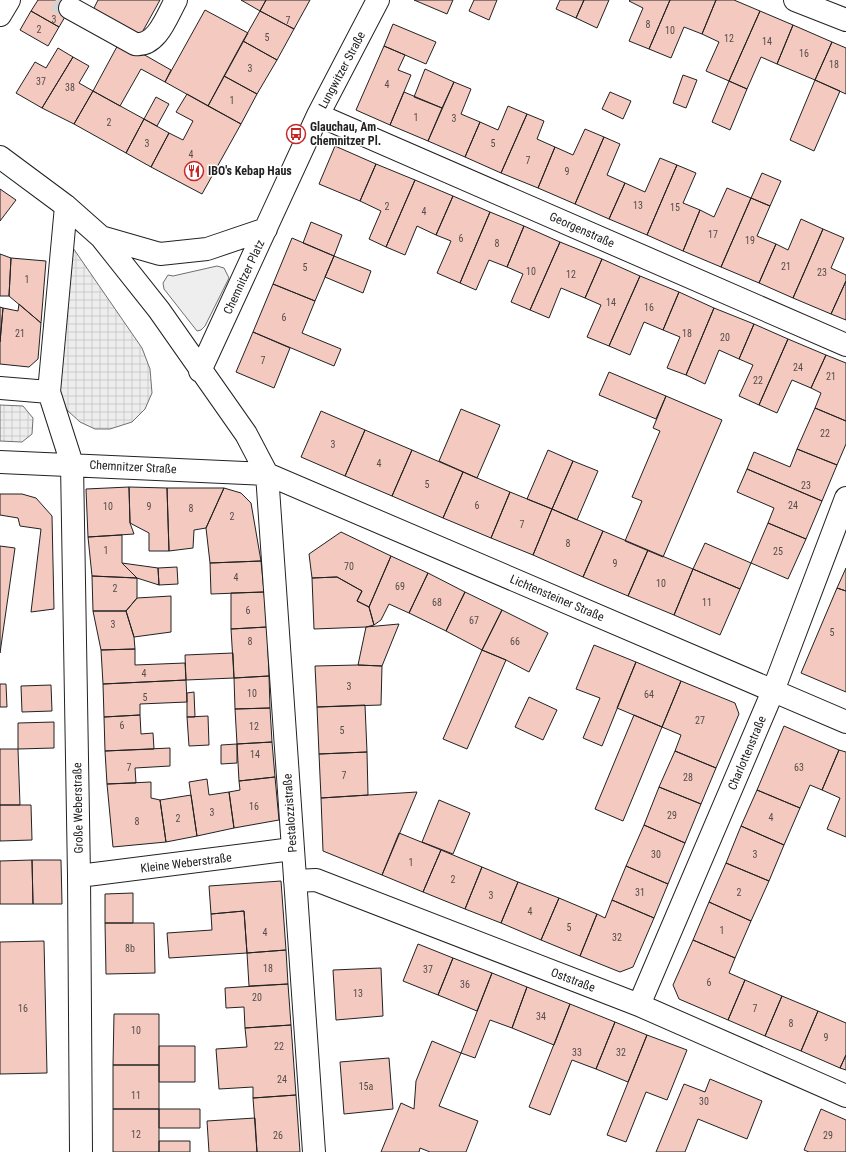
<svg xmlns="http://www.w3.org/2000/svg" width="846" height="1152" viewBox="0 0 846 1152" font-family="'Roboto Condensed',sans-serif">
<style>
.green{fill:#eee;stroke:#6f6f6f}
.plaza{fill:url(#plaza-grid);stroke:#6f6f6f}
.building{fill:#f3c9c0;stroke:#222}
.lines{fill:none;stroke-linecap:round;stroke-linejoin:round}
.minor-tunnel{stroke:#d3d3d3;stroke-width:22;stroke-dasharray:22 11;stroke-linecap:butt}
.minor-casing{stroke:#222;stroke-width:24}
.minor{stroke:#fff;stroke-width:22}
.labels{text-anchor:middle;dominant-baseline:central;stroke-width:3;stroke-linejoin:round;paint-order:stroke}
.number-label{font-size:10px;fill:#564c4a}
.street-label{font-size:12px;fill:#222;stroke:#fff}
.poi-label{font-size:12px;font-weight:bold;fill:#222;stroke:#fff;text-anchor:start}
</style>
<defs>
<pattern id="plaza-grid" width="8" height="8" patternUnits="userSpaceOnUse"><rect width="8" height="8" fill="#ededed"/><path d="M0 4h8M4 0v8" fill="none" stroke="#cbcbcb"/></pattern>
</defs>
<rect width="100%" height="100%" fill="#fff"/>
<path class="green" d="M217 266 224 268 229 278 205 326 201 330 197 331 164 289 163 283 168 275 173 276Z"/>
<path class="plaza" d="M71 245 142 348 150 369 152 393 145 409 132 422 110 429H95L80 422 67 410 58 392Z
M0 405 23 406 33 418 32 434 22 442 0 441Z"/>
<path class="building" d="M38 0H75L59 27 31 11Z
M98 0H160L139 38 92 12Z
M241 0H266L260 11Z
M266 0H310L294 29 260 11Z
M414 0H453L447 14Z
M474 0H497L489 20 469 11Z
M560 0H584L576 18 556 9Z
M584 0H609L597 28 576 18Z
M630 0H670L649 49 629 41 643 8 629 1Z
M670 0H716L702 34 684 27 671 58 649 49Z
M716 0H734L760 11 729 81 706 71 719 42 702 34Z
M205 10 248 33 208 106 165 82Z
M31 11 59 27 48 46 20 30Z
M260 11 294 29 277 60 243 41Z
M760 11 793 25 777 64 761 57 747 89 729 81Z
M393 24 436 42 426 64 384 46Z
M793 25 832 42 815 80 777 64Z
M120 41 171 70 165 82 141 69 120 106 93 91Z
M243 41 277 60 257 94 224 76Z
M832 42 846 48V94L815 80Z
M384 46 405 55 398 70 411 75 390 125 356 110Z
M58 48 73 57 42 108 16 93 35 62 46 68Z
M73 57 89 66 79 83 93 91 74 124 42 108Z
M425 69 454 82 442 108 414 97Z
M683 75 697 80 686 108 673 103Z
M224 76 257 94 241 124 208 106Z
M815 80 840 91 814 151 790 140Z
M729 81 747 89 730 130 712 122Z
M454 82 471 89 461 114 480 122 465 157 428 141Z
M93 91 144 119 126 153 74 124Z
M404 92 442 108 428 141 390 125Z
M610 92 631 101 623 119 602 109Z
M187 94 241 124 202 194 151 167 169 133 183 140 193 121 176 112Z
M156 97 169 104 157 126 144 119Z
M508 106 527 114 501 173 465 157 480 122 498 130Z
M527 114 544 121 537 139 555 147 538 188 501 173Z
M144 119 169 133 151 167 126 153Z
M585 129 604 137 575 204 538 188 555 147 573 155Z
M604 137 620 144 607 175 625 183 609 219 575 204Z
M335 146 376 164 360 201 319 184Z
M660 158 677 165 647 235 609 219 625 183 645 192Z
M376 164 415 180 386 247 369 239 381 211 360 201Z
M677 165 696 173 683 203 700 210 683 251 647 235Z
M762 173 781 181 770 206 751 198Z
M415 180 453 196 436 235 417 226 405 255 386 247Z
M727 188 751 198 721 267 683 251 700 210 714 217Z
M0 189 16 200 0 221Z
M453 196 490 212 460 283 437 273 451 241 436 235Z
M751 198 770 206 757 236 776 244 759 283 721 267Z
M490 212 524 226 507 267 489 260 476 290 460 283Z
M801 219 823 229 793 298 759 283 776 244 788 250Z
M311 222 342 235 334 256 303 243Z
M524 226 560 242 530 310 511 302 523 274 507 267Z
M823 229 844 238 831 268 846 275V281L831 314 793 298Z
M292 238 334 256 315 301 273 284Z
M560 242 602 259 585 298 561 288 549 318 530 310Z
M0 254 11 258 9 296H0Z
M334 256 371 271 363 293 325 277Z
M11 258 46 261 41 323 9 296Z
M602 259 640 276 609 346 587 337 601 305 585 298Z
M640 276 679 292 663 330 644 322 630 355 609 346Z
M846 281V320L831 314Z
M273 284 315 301 302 333 341 349 334 366 253 332Z
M679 292 714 308 686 375 667 368 680 337 663 330Z
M19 304 41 323 38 359 29 367 0 364V342L3 308 18 311Z
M0 307 3 308 0 342Z
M714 308 754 324 739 359 719 350 705 384 686 375Z
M754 324 788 339 759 405 739 396 753 365 739 359Z
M253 332 290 348 274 388 236 372Z
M788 339 826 355 811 388 792 380 777 413 759 405Z
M826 355 846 363V421L815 408 821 393 811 388Z
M609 372 666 396 656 419 599 395Z
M666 396 722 420 663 557 625 541 642 501 632 497 660 431 653 428Z
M815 408 846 421V444L837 465 797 449Z
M461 409 500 425 477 478 439 461Z
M321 411 365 430 345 476 301 457Z
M365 430 412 450 392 496 345 476Z
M797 449 837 465 822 501 747 469 754 452 790 467Z
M412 450 463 472 443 518 392 496Z
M548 450 573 461 552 509 527 499Z
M573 461 598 471 577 520 552 509Z
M747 469 822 501 806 539 768 523 774 508 737 492Z
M463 472 510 492 491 538 443 518Z
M129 487 130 523 134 534 88 537 86 489Z
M129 487 167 488 169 551H149V533L130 523Z
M167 488H224L206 528 194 530 193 548 169 551Z
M224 488 241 493 251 503 261 561 210 563 206 528Z
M510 492 552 509 533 555 491 538Z
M0 494H22L36 498 52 516 54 609 31 612 41 529 20 526 18 518 0 515Z
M552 509 603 531 583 577 533 555Z
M768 523 806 539 788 579 751 563Z
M603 531 648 550 628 596 583 577Z
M341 532 391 556 369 607 357 601 362 591 337 577 312 578 309 554Z
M122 535V563L137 578 92 576 88 537Z
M705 543 751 563 740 589 693 569Z
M0 546 15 548 0 653Z
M648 550 693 569 674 615 628 596Z
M391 556 428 573 409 613 389 604 381 620 374 625 369 607Z
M261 561 264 592 211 594 210 563Z
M122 563 158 568 159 585 137 578Z
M177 567 178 584 159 585 158 568Z
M846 568V591L837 588Z
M693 569 740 589 720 635 674 615Z
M428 573 465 592 446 631 409 613Z
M92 576 137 578V598L126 611H93Z
M337 577 362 591 357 601 369 607 374 625 366 627 314 629 312 578Z
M837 588 846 591V692L801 673Z
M264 592 267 627 231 629V593Z
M465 592 502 610 482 650 446 631Z
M171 596V632L134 637 126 611 137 598Z
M502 610 548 633 529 672 506 660 482 650Z
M93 611H126L134 637 135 649 101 650Z
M399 624 382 666 358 665 366 627Z
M267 627 269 676 234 678 231 629Z
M594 645 636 662 602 746 583 738 600 698 576 689Z
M135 649V665L185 663 186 680 103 684 101 650Z
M482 650 506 660 467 749 443 739Z
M233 653 234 678 186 680 185 655Z
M636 662 681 681 662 727 617 708Z
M358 665 382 666 381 705 317 707 315 666Z
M269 676 270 708 235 709 234 678Z
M186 680 187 702 140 704V715L104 717 103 684Z
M681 681 735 703 739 714 716 768 675 751 681 735 662 727Z
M0 684H6L7 707H0Z
M51 685 52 711 22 712 21 686Z
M194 692 195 717H187V693Z
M529 697 557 710 543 740 515 727Z
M365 705 367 752 319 754 317 707Z
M270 708 272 742 237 744 235 709Z
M140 715 141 734 153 733 154 749 105 751 104 717Z
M634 715 662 727 623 821 595 809Z
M208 716 209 745 189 746 187 717Z
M54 722V748L18 749V723Z
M784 726 839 750 822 790 810 785 800 808 757 790Z
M272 742 275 777 239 781 237 744Z
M237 744V763L221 764V745Z
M170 748V766L135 768 136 783 107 784 105 751Z
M0 749H18L20 805H0Z
M839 750 846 752V837L827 829 840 798 822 790Z
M675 751 716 768 701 804 659 787Z
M367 752 368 795 321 798 319 754Z
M275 777 279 820 234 828 229 792 240 790 239 781Z
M207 779 209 795 229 792 234 828 197 836 189 782Z
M151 782V798L160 800 166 842 113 847 107 784Z
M659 787 701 804 685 843 644 825Z
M757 790 800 808 784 845 741 826Z
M417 792 382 875 323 851 321 798Z
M191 795 197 836 166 842 160 800Z
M439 800 470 813 453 854 422 842Z
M0 805H31L32 840 0 841Z
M644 825 685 843 668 884 626 866Z
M741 826 784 845 769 881 726 863Z
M399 833 441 850 423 892 382 875Z
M441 850 482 867 465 909 423 892Z
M32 860H61L62 904H33Z
M32 860 33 904H0V861Z
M726 863 769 881 751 921 709 902Z
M626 866 668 884 654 918 612 900Z
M482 867 518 882 501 923 465 909Z
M281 881 286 950 247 953 244 911 211 914 209 886Z
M518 882 559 898 541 940 501 923Z
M133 893V923H105V894Z
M559 898 597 914 580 956 541 940Z
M612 900 654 918 633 967 620 972 580 956 597 914 605 918Z
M709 902 751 921 735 958 693 940Z
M244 911 247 953 169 958 167 933 212 930 211 914Z
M105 923H154L155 973 106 974Z
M693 940 735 958 729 973 745 980 728 1020 679 999 673 985Z
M44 941 47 1073 0 1074V942Z
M418 944 453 958 438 995 403 981Z
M286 950 288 984 249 986 247 953Z
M453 958 492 973 477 1011 438 995Z
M381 968 383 1016 336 1020 333 970Z
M492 973 527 987 512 1028 490 1020 475 1058 461 1053Z
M745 980 782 996 765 1036 728 1020Z
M288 984 291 1025 245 1028 244 1007 226 1008 225 988Z
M527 987 570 1004 554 1045 512 1028Z
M782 996 818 1011 801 1051 765 1036Z
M570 1004 615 1022 596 1069 572 1060 550 1115 529 1107Z
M818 1011 846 1023V1055L840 1068 801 1051Z
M114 1014H159V1065H113Z
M615 1022 647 1035 628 1082 596 1069Z
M291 1025 296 1095 253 1098V1087L219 1089 216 1049 247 1047 245 1028Z
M647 1035 687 1050 667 1100 646 1092 626 1142 607 1135Z
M432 1041 461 1053 439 1106 478 1121 466 1152H430L420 1148 419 1152H381L401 1103 414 1109 416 1081Z
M159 1046H195V1082H159Z
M846 1055V1070L840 1068Z
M389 1058 393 1109 344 1114 340 1062Z
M113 1065H159V1109H113Z
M710 1079 762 1101 747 1139 698 1119 685 1152H656L684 1084 705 1092Z
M296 1095 300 1152H257L253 1098Z
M113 1109H159V1152H113Z
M159 1109H200V1128H159Z
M821 1109 846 1120V1152H809L804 1150Z
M255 1118 257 1152H209L207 1121Z
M159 1141H190V1152H159Z"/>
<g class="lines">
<path class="minor-tunnel" d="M56 0 70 8"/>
<g class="minor-casing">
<path id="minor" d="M795 0 846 20
M70 8 135 44C157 47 167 16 176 0
M0 15 9 0
M318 115 846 345
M0 157 66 206 101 237 159 310 246 434 267 474 314 1152
M66 206 49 392 72 464 79 876 81 1152
M101 237 160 254 207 249 266 229
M200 371 318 115 378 0
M0 388 49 392
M0 462 267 474 846 722
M79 876 292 849
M295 881 316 880 639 1005 846 1096
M639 1005 773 691 846 498"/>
</g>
<use href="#minor" class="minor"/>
</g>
<defs>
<g id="bus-ring" transform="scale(1)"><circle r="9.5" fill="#fff" stroke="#c62828" stroke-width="1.5"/><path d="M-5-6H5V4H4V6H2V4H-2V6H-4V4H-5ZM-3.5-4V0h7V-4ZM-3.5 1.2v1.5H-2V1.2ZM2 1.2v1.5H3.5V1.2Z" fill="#c62828"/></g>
<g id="restaurant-ring" transform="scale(1)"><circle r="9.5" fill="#fff" stroke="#c62828" stroke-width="1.5"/><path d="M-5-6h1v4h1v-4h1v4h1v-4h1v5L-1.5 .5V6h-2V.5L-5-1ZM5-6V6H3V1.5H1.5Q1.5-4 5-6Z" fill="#c62828"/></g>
</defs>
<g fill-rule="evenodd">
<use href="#bus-ring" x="296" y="134"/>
<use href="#restaurant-ring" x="194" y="171"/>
</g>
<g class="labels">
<g class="number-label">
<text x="54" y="19">3</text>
<text x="288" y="20">7</text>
<text x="648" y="24">8</text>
<text x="39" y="29">2</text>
<text x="670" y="30">10</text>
<text x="267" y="37">5</text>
<text x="729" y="38">12</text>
<text x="767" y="41">14</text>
<text x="804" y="53">16</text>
<text x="834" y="64">18</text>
<text x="250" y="68">3</text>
<text x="41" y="81">37</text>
<text x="387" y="84">4</text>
<text x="70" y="87">38</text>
<text x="232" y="100">1</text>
<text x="416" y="117">1</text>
<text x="454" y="118">3</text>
<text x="109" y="122">2</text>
<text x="147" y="143">3</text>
<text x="493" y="143">5</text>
<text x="191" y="154">4</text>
<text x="528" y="160">7</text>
<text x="567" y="171">9</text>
<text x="638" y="205">13</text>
<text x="387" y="206">2</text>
<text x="675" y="207">15</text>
<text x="424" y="211">4</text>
<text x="713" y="234">17</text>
<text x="461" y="238">6</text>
<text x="750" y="240">19</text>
<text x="497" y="243">8</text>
<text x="786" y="266">21</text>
<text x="305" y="267">5</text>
<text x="531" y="271">10</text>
<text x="822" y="272">23</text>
<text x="571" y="274">12</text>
<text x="27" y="279">1</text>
<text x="611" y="302">14</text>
<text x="649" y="307">16</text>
<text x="284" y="317">6</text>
<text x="20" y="333">21</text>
<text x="687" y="333">18</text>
<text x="725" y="337">20</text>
<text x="263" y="360">7</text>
<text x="798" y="367">24</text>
<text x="831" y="376">21</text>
<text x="758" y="380">22</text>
<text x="825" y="433">22</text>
<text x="333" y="444">3</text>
<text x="379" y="463">4</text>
<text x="427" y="484">5</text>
<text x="806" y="485">23</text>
<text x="477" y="505">6</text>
<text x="793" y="505">24</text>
<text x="108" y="506">10</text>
<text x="149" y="506">9</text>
<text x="191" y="508">8</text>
<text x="232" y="516">2</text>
<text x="522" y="524">7</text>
<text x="568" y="543">8</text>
<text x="106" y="550">1</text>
<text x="778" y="551">25</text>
<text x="615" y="563">9</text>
<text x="349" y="566">70</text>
<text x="236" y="577">4</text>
<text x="661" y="583">10</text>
<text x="400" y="586">69</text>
<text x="115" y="588">2</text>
<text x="437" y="602">68</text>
<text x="707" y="602">11</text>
<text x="248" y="610">6</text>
<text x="474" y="620">67</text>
<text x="113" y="624">3</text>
<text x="832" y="632">5</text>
<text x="250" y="641">8</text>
<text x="515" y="641">66</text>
<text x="144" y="673">4</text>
<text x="349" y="686">3</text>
<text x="252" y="693">10</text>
<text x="649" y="694">64</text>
<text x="145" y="697">5</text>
<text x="700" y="720">27</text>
<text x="122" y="725">6</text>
<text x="254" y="726">12</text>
<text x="342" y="730">5</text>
<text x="255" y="754">14</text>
<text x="129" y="767">7</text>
<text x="799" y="767">63</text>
<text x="344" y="775">7</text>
<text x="688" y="777">28</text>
<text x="254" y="806">16</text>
<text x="212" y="812">3</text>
<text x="672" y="815">29</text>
<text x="771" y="817">4</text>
<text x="178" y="818">2</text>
<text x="137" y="821">8</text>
<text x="656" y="854">30</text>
<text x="755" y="854">3</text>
<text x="411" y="862">1</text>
<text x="453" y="879">2</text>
<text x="640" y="892">31</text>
<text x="739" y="892">2</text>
<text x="491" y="895">3</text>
<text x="530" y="911">4</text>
<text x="569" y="927">5</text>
<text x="722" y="930">1</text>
<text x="265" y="932">4</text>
<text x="617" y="937">32</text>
<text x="130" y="948">8b</text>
<text x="268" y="968">18</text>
<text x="428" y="969">37</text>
<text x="709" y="982">6</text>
<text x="465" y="984">36</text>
<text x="358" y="993">13</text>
<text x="257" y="997">20</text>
<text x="23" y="1008">16</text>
<text x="755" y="1008">7</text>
<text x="541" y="1016">34</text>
<text x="791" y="1023">8</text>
<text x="136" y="1030">10</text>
<text x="826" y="1037">9</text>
<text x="279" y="1046">22</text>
<text x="577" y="1052">33</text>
<text x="621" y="1052">32</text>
<text x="282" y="1079">24</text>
<text x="366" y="1086">15a</text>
<text x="136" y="1095">11</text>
<text x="704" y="1101">30</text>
<text x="136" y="1134">12</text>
<text x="278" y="1135">26</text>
<text x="828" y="1135">29</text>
</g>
<g class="street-label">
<text transform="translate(342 70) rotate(-62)">Lungwitzer Straße</text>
<text transform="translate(582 230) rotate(24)">Georgenstraße</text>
<text transform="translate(244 277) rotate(-65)">Chemnitzer Platz</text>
<text transform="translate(133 467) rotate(3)">Chemnitzer Straße</text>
<text transform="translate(557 598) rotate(23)">Lichtensteiner Straße</text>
<text transform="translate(747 753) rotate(-67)">Charlottenstraße</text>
<text transform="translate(78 808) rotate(-91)">Große Weberstraße</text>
<text transform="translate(290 813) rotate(-94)">Pestalozzistraße</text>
<text transform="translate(186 863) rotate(-7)">Kleine Weberstraße</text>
<text transform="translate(573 980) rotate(21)">Oststraße</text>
</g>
<g class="poi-label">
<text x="310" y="127">Glauchau, Am<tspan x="310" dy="14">Chemnitzer Pl.</tspan></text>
<text x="208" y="171">IBO's Kebap Haus</text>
</g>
</g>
</svg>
